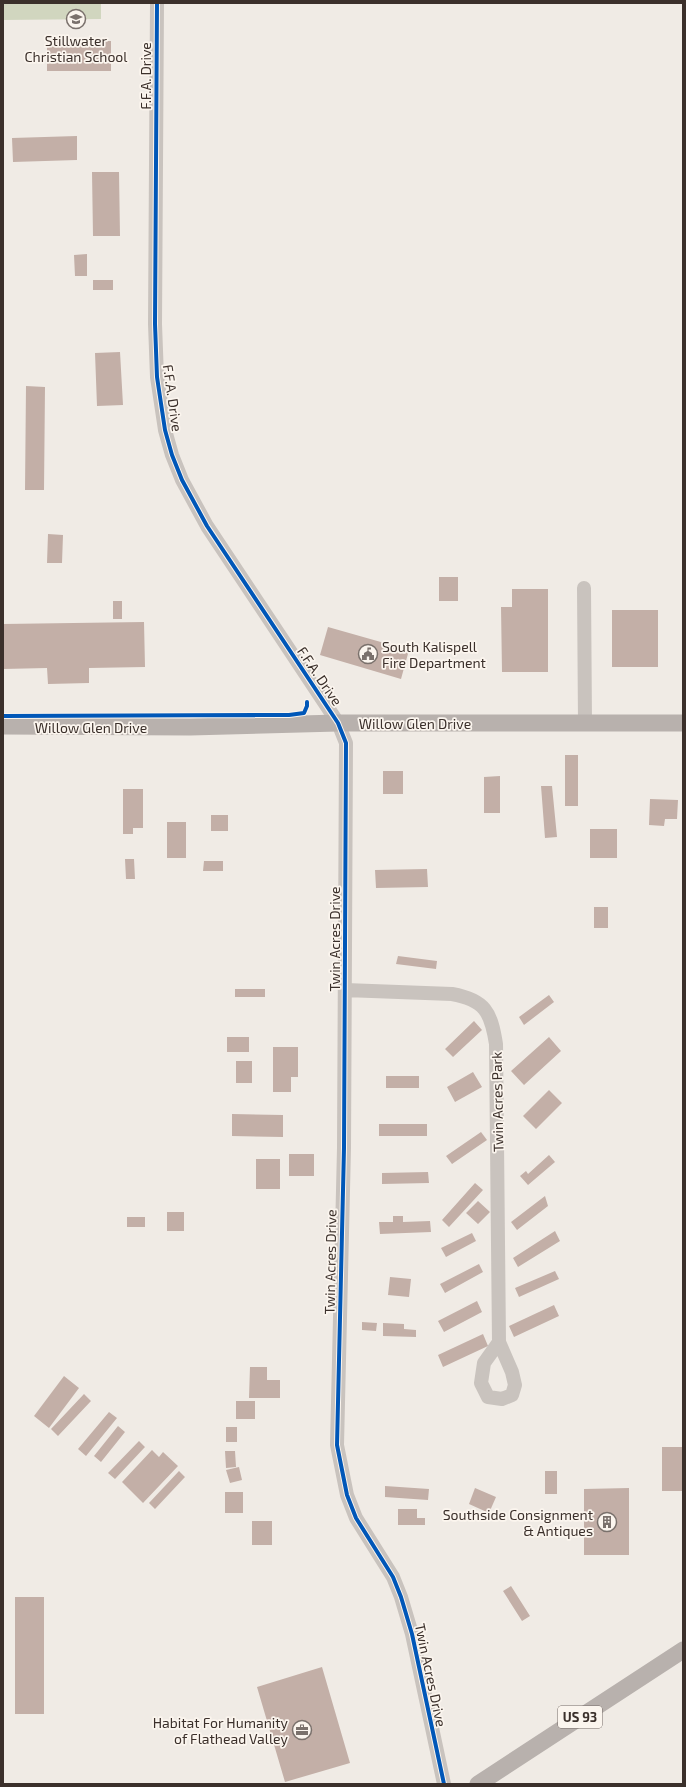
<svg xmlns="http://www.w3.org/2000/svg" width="686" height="1787" viewBox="0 0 686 1787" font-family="'Exo 2',sans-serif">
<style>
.green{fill:#d1d6bf}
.building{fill:#c3afa7}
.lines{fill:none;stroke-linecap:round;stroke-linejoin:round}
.minor{stroke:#c9c3be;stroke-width:14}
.major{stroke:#b8b1ad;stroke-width:17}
.cycleway-casing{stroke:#fbf5ee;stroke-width:6}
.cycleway{stroke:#0057b8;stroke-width:4}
.labels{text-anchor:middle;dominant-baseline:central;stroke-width:3.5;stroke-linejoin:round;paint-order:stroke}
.shield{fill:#fbf5ee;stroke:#756b66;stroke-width:1}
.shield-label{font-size:13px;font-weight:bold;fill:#3b302b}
.poi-label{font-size:14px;fill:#3b302b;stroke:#fbf5ee;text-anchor:end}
.street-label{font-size:14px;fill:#3b302b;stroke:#fbf5ee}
</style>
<rect width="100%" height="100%" fill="#f0ebe5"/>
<path class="green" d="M3 3H101V19L3 20Z"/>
<path class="building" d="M47 41H111V71H47Z
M77 136V160L13 162 12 138Z
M92 172H119L120 236H93Z
M87 254V276H75L74 255Z
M93 280H113V290H93Z
M120 352 123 405 97 406 95 353Z
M26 386 45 387 44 490H25Z
M48 534 63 535 62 563H47Z
M439 577H458V601H439Z
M512 589H548V672H502L501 607H512Z
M113 601H122V619H113Z
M612 610H658V667H612Z
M144 622 145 667 89 668V683L48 684 47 668 3 669V624Z
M328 627 409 650 401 679 320 655Z
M565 755H578V806H565Z
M383 771H403V794H383Z
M500 776V813H484V777Z
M541 786H552L557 837 545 838Z
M123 789H143V828H133V834H123Z
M650 799 678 800 677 819H665L664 826 649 825Z
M211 815H228V831H211Z
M167 822H186V858H167Z
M590 829H617V858H590Z
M125 859H134L135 879H126Z
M204 861H223V871H203Z
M427 869 428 887 376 888 375 870Z
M594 907H608V928H594Z
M398 956 437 961 436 969 396 964Z
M235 989H265V997H235Z
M549 995 554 1002 524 1025 519 1017Z
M474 1021 482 1030 453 1057 445 1049Z
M227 1037H249V1052H227Z
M549 1037 561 1051 524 1085 511 1071Z
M273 1047H298V1077H291V1092H273Z
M236 1061H252V1083H236Z
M473 1072 482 1087 455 1102 447 1087Z
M386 1076H419V1088H386Z
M549 1090 562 1103 536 1129 523 1116Z
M232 1114 283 1115V1137L232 1136Z
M379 1124H427V1136H379Z
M481 1132 487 1140 452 1164 446 1156Z
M289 1154H314V1176H289Z
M549 1155 555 1162 528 1185 520 1176 526 1171 528 1174Z
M256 1159H280V1189H256Z
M428 1172 429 1183 382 1184V1173Z
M475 1183 483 1190 449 1227 442 1220Z
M545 1196 548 1206 517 1230 511 1222Z
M478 1201 490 1212 478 1224 466 1213Z
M167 1212H184V1231H167Z
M393 1216H403V1222L430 1221 431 1232 380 1234 379 1222H393Z
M127 1217H145V1227H127Z
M555 1231 560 1241 518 1267 513 1258Z
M472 1233 476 1241 446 1257 441 1248Z
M479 1264 483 1272 445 1293 440 1284Z
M555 1271 559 1279 519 1297 515 1288Z
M390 1277 411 1279 409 1297 388 1295Z
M477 1301 482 1312 444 1332 438 1321Z
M554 1305 559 1316 514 1337 509 1326Z
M362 1322 377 1323 376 1331 362 1330Z
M383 1323 404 1324V1329L416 1330V1337L383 1336Z
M483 1334 488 1346 443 1367 438 1355Z
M250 1367H267V1380H280V1398H249Z
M64 1376 79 1388 49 1428 34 1416Z
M84 1394 91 1401 58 1436 51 1429Z
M236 1401H255V1419H236Z
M109 1412 117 1418 86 1456 78 1449Z
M118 1426 125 1432 101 1462 94 1456Z
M226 1427H237V1442H226Z
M139 1441 145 1447 115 1479 108 1473Z
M662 1447H683V1491H662Z
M152 1450 159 1457 163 1452 178 1466 143 1503 122 1482Z
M225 1451H235L236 1467 226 1468Z
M239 1467 242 1480 230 1483 226 1470Z
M179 1471 185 1477 155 1509 149 1503Z
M545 1471H557V1494H545Z
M385 1486 429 1489 428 1500 385 1497Z
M475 1488 496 1497 489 1513 469 1504Z
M629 1488V1555H584V1489Z
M225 1492H243V1513H225Z
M398 1509H417V1518H425V1525H398Z
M252 1521H272V1545H252Z
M511 1586 530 1616 522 1621 503 1591Z
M15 1597H44V1714H15Z
M322 1667 350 1763 285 1782 257 1687Z"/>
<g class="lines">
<path class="minor" d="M157 3 155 324 157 377 165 430 172 455 182 480 207 526 338 723 346 743 344 1148 337 1445 347 1495 356 1518 393 1577 401 1597 412 1634 444 1784
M584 588 585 723
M345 990 452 994C485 1000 491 1012 496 1044L499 1342 484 1363 481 1383 488 1397 502 1399 512 1395 515 1385 512 1372 499 1342"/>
<path class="major" d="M3 726 190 727 338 723H683
M478 1784 683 1650"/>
<g class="cycleway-casing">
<path id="cycleway" d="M157 3 155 324 157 377 165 430 172 455 182 480 207 526 338 723 346 743 344 1148 337 1445 347 1495 356 1518 393 1577 401 1597 412 1634 444 1784
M3 716 289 715 304 713 307 706V702"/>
</g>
<use href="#cycleway" class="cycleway"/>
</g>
<defs>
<g id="school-ring" transform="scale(1)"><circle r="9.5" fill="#fbf5ee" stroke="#7a716c" stroke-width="1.5"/><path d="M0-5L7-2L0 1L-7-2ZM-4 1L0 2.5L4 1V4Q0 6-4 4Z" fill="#7a716c"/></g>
<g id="civic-ring" transform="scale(1)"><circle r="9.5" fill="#fbf5ee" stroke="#7a716c" stroke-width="1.5"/><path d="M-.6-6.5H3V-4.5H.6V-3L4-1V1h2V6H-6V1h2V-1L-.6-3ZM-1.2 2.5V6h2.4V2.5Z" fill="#7a716c"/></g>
<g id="building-ring" transform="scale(1)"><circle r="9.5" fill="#fbf5ee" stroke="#7a716c" stroke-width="1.5"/><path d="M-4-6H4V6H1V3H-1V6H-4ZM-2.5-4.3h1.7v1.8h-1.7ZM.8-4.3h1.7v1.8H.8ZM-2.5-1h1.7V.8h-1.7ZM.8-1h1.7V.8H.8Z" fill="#7a716c"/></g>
<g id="office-ring" transform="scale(1)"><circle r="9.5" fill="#fbf5ee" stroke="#7a716c" stroke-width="1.5"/><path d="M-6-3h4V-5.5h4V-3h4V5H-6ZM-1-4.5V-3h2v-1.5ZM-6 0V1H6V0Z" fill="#7a716c"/></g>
</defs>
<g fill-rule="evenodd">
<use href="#school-ring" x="76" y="19"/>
<use href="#civic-ring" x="368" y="654"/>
<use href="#building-ring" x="607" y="1522"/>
<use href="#office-ring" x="302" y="1730"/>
</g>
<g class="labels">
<rect class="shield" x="558" y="1706" width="44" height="22" rx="3"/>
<g class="shield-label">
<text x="580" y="1717">US 93</text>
</g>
<g class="poi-label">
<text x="76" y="40" text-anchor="middle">Stillwater<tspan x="76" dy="16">Christian School</tspan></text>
<text x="382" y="646" text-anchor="start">South Kalispell<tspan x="382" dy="16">Fire Department</tspan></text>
<text x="593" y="1514">Southside Consignment<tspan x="593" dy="16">&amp; Antiques</tspan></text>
<text x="288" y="1722">Habitat For Humanity<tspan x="288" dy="16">of Flathead Valley</tspan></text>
</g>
<g class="street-label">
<text transform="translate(145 76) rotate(-90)">F.F.A. Drive</text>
<text transform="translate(173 398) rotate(82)">F.F.A. Drive</text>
<text transform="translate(320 676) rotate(56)">F.F.A. Drive</text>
<text x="415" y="723">Willow Glen Drive</text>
<text x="91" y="727">Willow Glen Drive</text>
<text transform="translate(334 939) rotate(-90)">Twin Acres Drive</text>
<text transform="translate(497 1102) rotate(-91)">Twin Acres Park</text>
<text transform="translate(330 1262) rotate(-89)">Twin Acres Drive</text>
<text transform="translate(431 1675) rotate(78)">Twin Acres Drive</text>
</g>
</g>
<rect width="686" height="1787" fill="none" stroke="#3b302b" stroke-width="8"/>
</svg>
